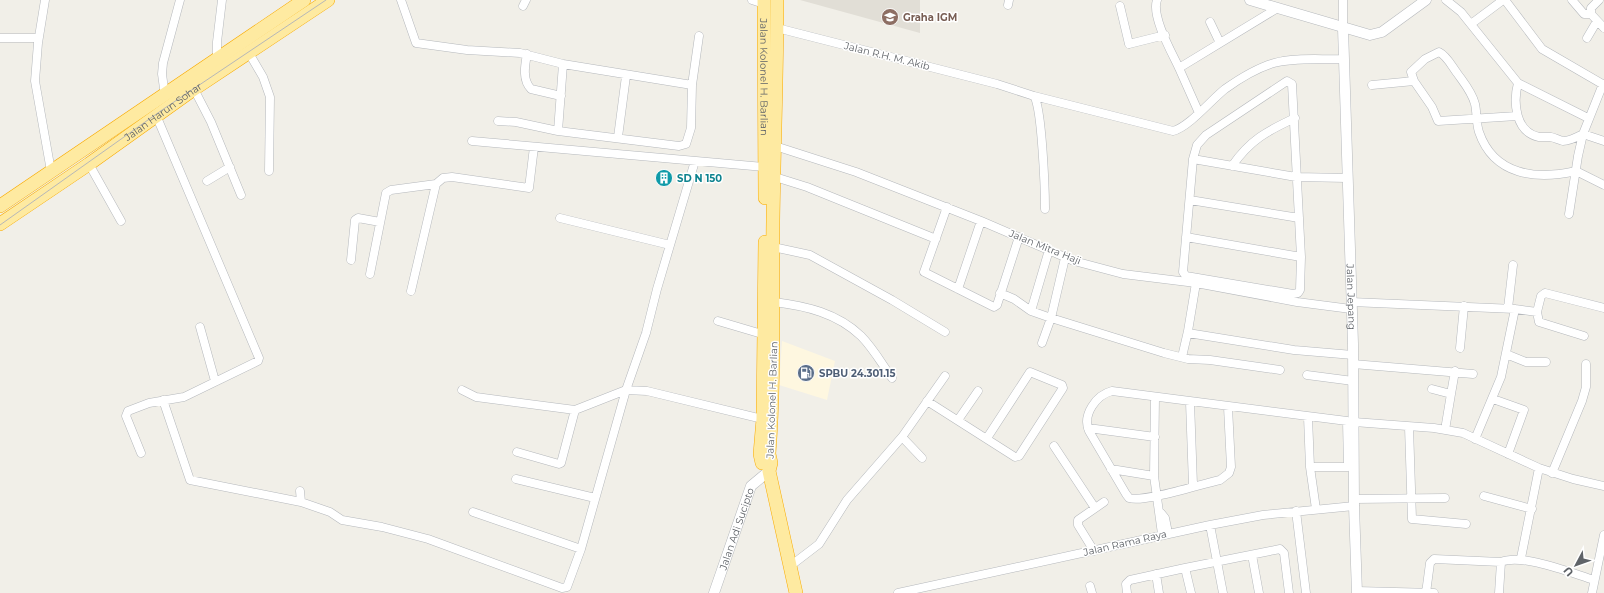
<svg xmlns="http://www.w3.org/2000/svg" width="1604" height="593" viewBox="0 0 1604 593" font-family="Montserrat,sans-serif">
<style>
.commercial{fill:#fef7e0}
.education{fill:#e1ded6}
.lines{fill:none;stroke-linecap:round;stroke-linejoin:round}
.minor-casing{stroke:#b5b8bc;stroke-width:9}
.tertiary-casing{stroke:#b5b8bc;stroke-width:11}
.trunk-casing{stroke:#f9ab00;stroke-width:14}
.minor{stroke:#fff;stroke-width:8}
.tertiary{stroke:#fff;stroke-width:10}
.trunk{stroke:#feeaa1;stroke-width:13}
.tram{stroke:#b6b7b8;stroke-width:1}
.labels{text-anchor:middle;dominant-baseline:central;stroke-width:3;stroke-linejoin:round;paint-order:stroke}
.education-label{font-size:10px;font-weight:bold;fill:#785e54;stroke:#fff;text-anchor:start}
.street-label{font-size:10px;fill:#5f6368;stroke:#fff}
.culture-label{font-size:10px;font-weight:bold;fill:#0d838f;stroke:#fff;text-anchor:start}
.service-label{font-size:10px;font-weight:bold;fill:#4e5e75;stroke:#fff;text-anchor:start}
</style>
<rect width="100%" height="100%" fill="#f1efe8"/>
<path class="commercial" d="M782 341 835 361 827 400 779 385Z"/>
<path class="education" d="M800 0H920V33Z"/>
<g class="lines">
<g class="minor-casing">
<path id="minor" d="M45 0 38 43 35 81 51 171
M401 0 416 43 467 50 520 53 563 64
M752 0 764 4
M1157 0C1151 16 1172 53 1179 68L1276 9
M1343 0V28
M1446 0 1461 12 1518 83 1588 118
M1505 0 1542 49 1604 85
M1572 0 1584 14H1591
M1599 0 1591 8V14L1604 28
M1008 5 1009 0
M523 6 526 0
M1120 6 1129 44 1165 35
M1210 22 1220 43
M1471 24 1503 0
M777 28 997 84 1034 96C1042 108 1045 190 1045 209
M0 38H38
M1587 38 1597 21
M249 53 263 77 270 97 269 171
M527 54C525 65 522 80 531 89L561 96
M217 59V42L222 0
M1179 68 1199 113
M1287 81 1292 84 1301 257 1300 290 1298 293 1293 294 1186 276 1183 272 1193 159 1197 145 1206 135Z
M1518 83C1513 102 1515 132 1539 137 1543 137 1547 137 1551 137 1555 138 1559 140 1563 141 1570 141 1577 137 1583 134
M692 85 563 64 558 131 679 146 686 144 691 128 692 85 699 36
M1372 85 1414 81
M194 89 211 122 241 195
M165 96 162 74 163 63 180 0
M1034 96 1173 131C1189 127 1211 100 1225 89 1239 79 1257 68 1274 63 1295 57 1322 60 1344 59
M1517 116 1438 121 1432 107 1414 81 1411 72 1425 59 1439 52C1447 56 1451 65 1457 73 1464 83 1472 92 1475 104 1477 113 1476 123 1479 132 1494 176 1537 180 1576 171
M498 121 516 122 558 131
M1583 134 1604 141
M618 137 626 76
M472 141 765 167
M775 146 856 172 981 221 1074 261 1123 274 1196 283 1297 302 1351 309
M1193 159 1296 177 1347 178
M89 164 121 221
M1232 166C1250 140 1267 131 1295 118
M1576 171 1604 185
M775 177 807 187 936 239
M207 181 230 167
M1190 200 1299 218
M947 207 924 272 994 307 997 305 1019 237
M1569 214 1578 156 1583 134 1603 84
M560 218 670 245
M1186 237 1301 257
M773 247 810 255 892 300 945 332
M351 260 355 220 358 218 380 222
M370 274 386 193 391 190 436 184
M958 289 981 221
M411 291 436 184 443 178 452 177 529 188 534 147
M1000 293 1014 299 1031 311 1051 318 1164 353 1188 359 1210 360 1280 370
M774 302C806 306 837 313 861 336 873 348 882 364 892 378
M1351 302 1515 309 1537 312 1539 322 1584 336
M1508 308 1513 265
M1031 311 1049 250
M1537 312 1541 296 1545 293 1604 308
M718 321 762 334
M200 327 215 381
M1188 333 1294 350 1353 355
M1042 343 1051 318 1065 258
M1460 348 1464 306
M1506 354 1526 362H1546
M1182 357 1188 331 1196 283
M1353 364 1473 374
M1307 375 1353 381
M1432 389 1451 394 1445 430
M462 390 476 397 575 410 626 390 647 391 767 420
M1451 394 1455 371
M1155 397 1154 476 1162 534
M1493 399 1524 410 1508 454
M163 400 190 480 301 502
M927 401 1015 457 1019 456 1063 388 1062 385 1030 372 987 438
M1190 402 1193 485
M1228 407 1231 467 1229 473 1220 480C1201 484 1144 503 1129 498L1126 494 1089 431C1082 415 1096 395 1112 391L1347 421 1348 467H1310
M1308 417 1310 467 1316 509
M958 420 978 391
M1354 422 1434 428 1463 433 1539 468 1573 479 1604 486
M1409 427 1412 519 1466 524
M1088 428 1155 437
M902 437 922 458
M1475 439 1501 377 1515 309
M1054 446 1095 508
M517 452 559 464 561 463 575 410
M141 453 126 416 128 411 149 403 184 397 258 361 259 358 156 115
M1111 469 1154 476
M1552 473 1582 401 1586 387V364
M516 479 595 498
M300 491 301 502 330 512 342 520 382 527 428 539 562 588 567 587 581 549 626 390 646 333 657 289 695 161
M1484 496 1532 509
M1354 499 1445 498
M1296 511 1306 593
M473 512 581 549
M1161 513 1165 518 1168 533
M1210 525 1223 593
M1094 551 1078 525V520L1104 502
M1252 555 1259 593
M1521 558 1539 468
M789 567 819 544 847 500 902 437 945 376
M1185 568 1280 549 1284 553 1289 593
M1156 574 1159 593
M1090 586 1092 593
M1357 591 1434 593
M898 593 1210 525 1263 515 1354 506
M1127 593 1126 584 1130 580 1185 568 1191 593
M1426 593 1430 563 1434 559 1501 562C1522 553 1571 573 1594 580
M1499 593 1501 562
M1592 593 1604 535"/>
</g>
<g class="tertiary-casing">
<g id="tertiary">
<path d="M1250 0 1370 35 1382 32 1426 0"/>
<path id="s1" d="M1343 28 1353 344 1354 506 1357 593"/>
<path id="s2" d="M714 593 751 486 769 471"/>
</g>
</g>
<g class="trunk-casing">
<g id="trunk">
<path id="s3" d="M764 0 765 198"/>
<path d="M777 0C777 74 774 147 773 221 772 299 775 376 769 454L771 463 769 471 796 593"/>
<path d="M0 206 304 0"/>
<path id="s4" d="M0 224 89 164 194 89 328 0"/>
<path d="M762 463 760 454 763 419 765 242"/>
</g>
</g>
<use href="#minor" class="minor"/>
<use href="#tertiary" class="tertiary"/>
<use href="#trunk" class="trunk"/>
<path class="tram" d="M0 225 162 110 326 0"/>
</g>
<defs>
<g id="school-disc" transform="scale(0.9)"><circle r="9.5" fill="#8d6e63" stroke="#fff"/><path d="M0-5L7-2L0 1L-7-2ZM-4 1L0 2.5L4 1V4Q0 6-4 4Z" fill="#fff"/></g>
<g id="building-disc" transform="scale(0.9)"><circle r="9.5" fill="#0f9aa8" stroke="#fff"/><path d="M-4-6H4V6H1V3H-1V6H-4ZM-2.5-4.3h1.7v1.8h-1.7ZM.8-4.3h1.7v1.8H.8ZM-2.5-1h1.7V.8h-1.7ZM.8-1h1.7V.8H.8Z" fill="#fff"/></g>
<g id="fuel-disc" transform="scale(0.9)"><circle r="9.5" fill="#5c6f8a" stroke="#fff"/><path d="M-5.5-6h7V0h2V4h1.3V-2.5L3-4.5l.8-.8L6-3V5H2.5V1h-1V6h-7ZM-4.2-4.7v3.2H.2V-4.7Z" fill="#fff"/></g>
</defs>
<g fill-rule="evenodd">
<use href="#school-disc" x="890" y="17"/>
<use href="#building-disc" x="664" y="178"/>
<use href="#fuel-disc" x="806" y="373"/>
</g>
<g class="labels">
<g class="education-label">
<text x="903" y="17">Graha IGM</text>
</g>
<g class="street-label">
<text transform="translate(887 56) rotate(14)">Jalan R.H. M. Akib</text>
<text stroke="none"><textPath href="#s3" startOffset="77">Jalan Kolonel H. Barlian</textPath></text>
<text stroke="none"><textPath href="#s4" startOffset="198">Jalan Harun Sohar</textPath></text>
<text transform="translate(1045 247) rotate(22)">Jalan Mitra Haji</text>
<text stroke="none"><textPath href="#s1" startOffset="269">Jalan Jepang</textPath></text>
<text transform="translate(772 400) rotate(-88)">Jalan Kolonel H. Barlian</text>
<text stroke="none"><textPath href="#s2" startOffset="68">Jalan Adi Sucipto</textPath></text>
<text transform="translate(1125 543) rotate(-13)">Jalan Rama Raya</text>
</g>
<g class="culture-label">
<text x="677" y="178">SD N 150</text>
</g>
<g class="service-label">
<text x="819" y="373">SPBU 24.301.15</text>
</g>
</g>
<g transform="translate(1576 565) rotate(229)" stroke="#ffffff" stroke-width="3" paint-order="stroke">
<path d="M0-3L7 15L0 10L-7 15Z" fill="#5f6368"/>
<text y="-6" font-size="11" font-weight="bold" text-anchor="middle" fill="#5f6368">U</text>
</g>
</svg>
